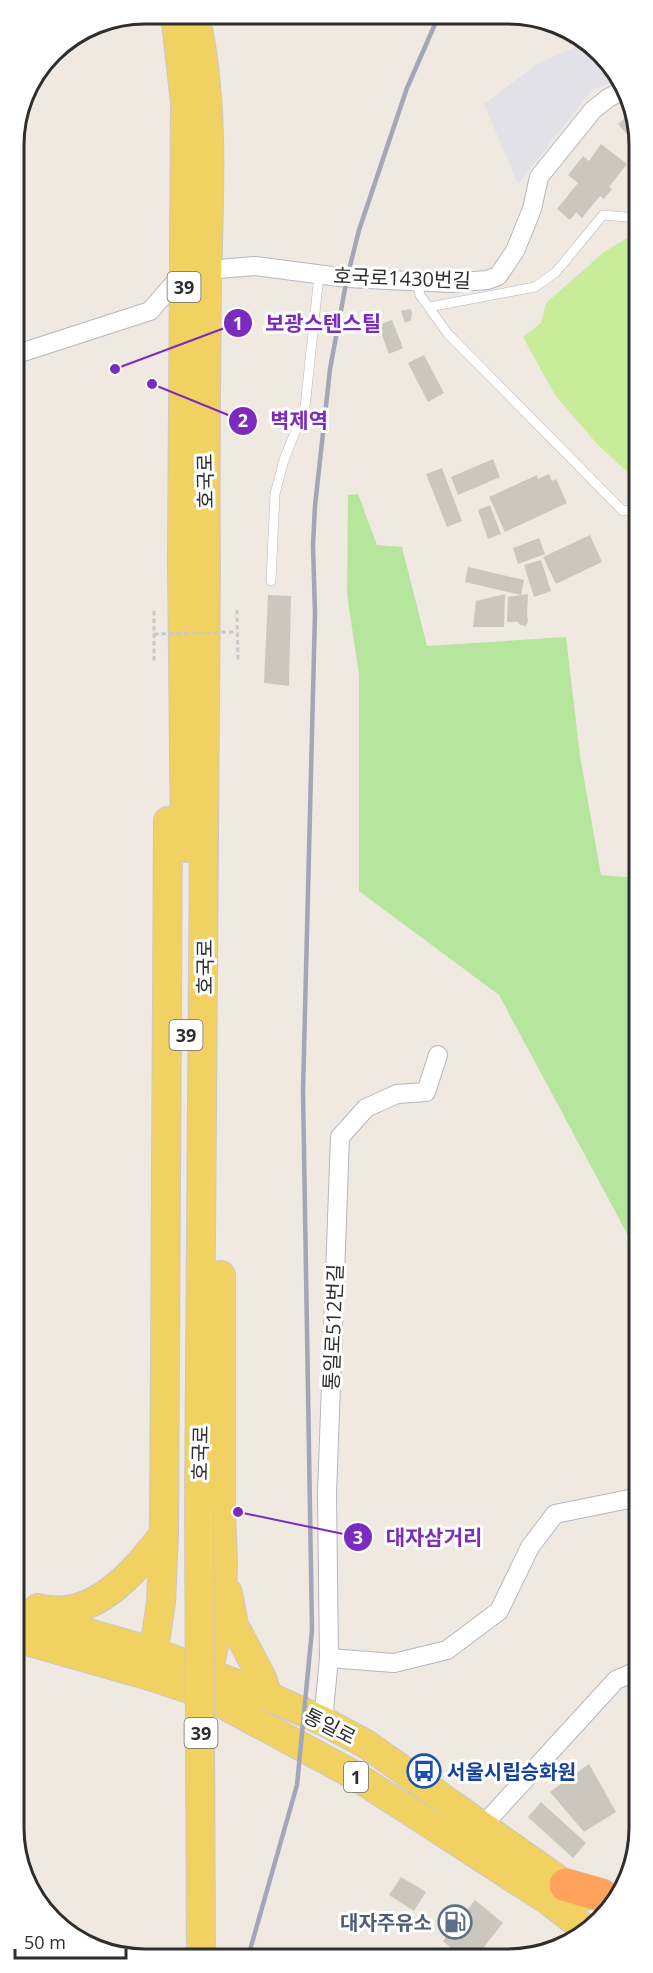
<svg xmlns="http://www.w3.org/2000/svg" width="653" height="1973" viewBox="0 0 653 1973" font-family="'Open Sans','Noto Sans KR',sans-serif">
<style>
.industrial{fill:#e3e1e8}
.green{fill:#b6e59e}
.pitch{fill:#c9ec9a}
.building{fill:#cbc7bf}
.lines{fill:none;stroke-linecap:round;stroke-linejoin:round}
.lane-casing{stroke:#b4b7c1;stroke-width:10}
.street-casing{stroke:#b4b7c1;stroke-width:20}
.primary-casing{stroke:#c9c9c9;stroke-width:30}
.highway-casing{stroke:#c9c9c9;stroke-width:34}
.path{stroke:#c9c9c9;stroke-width:3;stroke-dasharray:4.5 3;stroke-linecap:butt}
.lane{stroke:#fff;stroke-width:9}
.street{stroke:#fff;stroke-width:18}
.primary{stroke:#f2d163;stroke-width:28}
.highway{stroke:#ffa35c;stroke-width:33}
.rail{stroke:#a3a6b8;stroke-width:4.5}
.primary-bridge-casing{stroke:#c9c9c9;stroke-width:30;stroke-linecap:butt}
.path-bridge{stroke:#c9c9c9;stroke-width:3;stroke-dasharray:4.5 3;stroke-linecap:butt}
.primary-bridge{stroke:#f2d163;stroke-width:28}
.labels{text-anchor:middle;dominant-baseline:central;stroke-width:6;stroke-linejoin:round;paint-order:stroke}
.shield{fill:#fff;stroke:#6d6d6d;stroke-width:1.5}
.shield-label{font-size:18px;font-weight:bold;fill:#2e2e2e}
.street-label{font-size:20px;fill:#2e2e2e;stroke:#fff}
.transit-label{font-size:20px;font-weight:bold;fill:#164399;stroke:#fff;text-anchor:start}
.service-label{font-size:20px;font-weight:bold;fill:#4e5e75;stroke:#fff;text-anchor:end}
.rim{fill:none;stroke:#2e2e2e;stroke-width:3}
.leader{fill:none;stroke:#7b2cbf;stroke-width:2}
.callout-dot{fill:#7b2cbf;stroke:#fff;stroke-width:2}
.mark-label{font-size:18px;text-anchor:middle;font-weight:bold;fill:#fff}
.callout-label{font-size:21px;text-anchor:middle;font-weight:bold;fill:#7b2cbf;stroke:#fff;stroke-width:6;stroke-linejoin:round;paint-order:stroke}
</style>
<rect width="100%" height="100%" fill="#efe9e1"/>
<path class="industrial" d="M585 43 601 52 617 82 593 89 518 184 484 104 537 64Z"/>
<path class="green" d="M358 494 377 545 402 547 427 646 566 637 580 756 601 875 638 878V1254L499 995 359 891V675L347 594 348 495Z"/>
<path class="pitch" d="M630 236 637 237V481L597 444 555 395 523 337 541 323 546 303 604 252Z"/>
<path class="building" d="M633 111 637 119 635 143 618 124Z
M601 144 627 164 609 187 612 189 604 199 600 196 582 218 576 212 570 220 557 209 578 183 568 175 583 156 589 161Z
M410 309 412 312 411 320 405 323 401 311Z
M392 320 403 348 389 354 378 325Z
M424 355 444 393 428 402 408 363Z
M493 459 500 477 458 495 451 477Z
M442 468 462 521 447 527 426 474Z
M549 474 552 481 556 479 567 503 505 532 489 497 537 475 538 479Z
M490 505 501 534 488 539 478 510Z
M590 535 602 562 556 584 543 557Z
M539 538 545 554 518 564 513 548Z
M541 560 551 591 534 597 524 565Z
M638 562V582L628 571Z
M468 567 524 580 521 595 465 582Z
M505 594 504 627H473L476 601Z
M528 594 527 615 528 621 526 626 521 625 517 622H507L508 597Z
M268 595 291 596 289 686 264 683Z
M589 1764 616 1812 584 1832 550 1792Z
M541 1802 586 1843 573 1858 528 1817Z
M401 1877 426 1892 414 1911 389 1895Z
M475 1900 503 1923 476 1957H462L443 1941Z"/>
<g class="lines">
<g class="lane-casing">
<path id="lane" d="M417 282 420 295 448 334 623 511 637 509
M429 307 535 287 556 272 603 215 637 218
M271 581 275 494 284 460 305 407 319 275"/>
</g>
<g class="street-casing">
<path id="street" d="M14 355 150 311 184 272 255 266 347 278 451 283 487 280 498 276 515 251 532 209 539 177 593 110 608 98 622 91
M329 1658 394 1663 447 1650 499 1611 530 1547 555 1514 639 1497
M323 1721 329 1658 327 1494 340 1137 366 1108 397 1094 426 1092 438 1055
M476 1833 616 1680 639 1670"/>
</g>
<g class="primary-casing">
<path id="primary" d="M175 14 185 102 182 561 185 848
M195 14C215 103 209 192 207 282 206 377 205 471 206 565L199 1509
M228 1593 234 1625 262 1678 268 1696
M38 1608C93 1623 134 1572 164 1534
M16 1612 154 1652 268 1696 323 1721 366 1744 583 1897
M16 1638 150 1676 204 1694 354 1775 549 1901 584 1928
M150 1676 161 1602 164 1534 168 821
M206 1686 221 1609 223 1564 221 1508V1275"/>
</g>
<g class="highway-casing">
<path id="highway" d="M566 1885 601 1895 612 1902"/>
</g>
<path class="path" d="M237 610 238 660
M154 611V662"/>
<use href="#lane" class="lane"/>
<use href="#street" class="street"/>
<use href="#primary" class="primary"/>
<use href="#highway" class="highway"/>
<path class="rail" d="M248 1957 297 1785 312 1630 303 1091 315 613 313 545 315 506 330 369 347 278 359 230 407 88 439 15"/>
<g class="primary-bridge-casing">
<path id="primary-bridge" d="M199 1509 201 1957"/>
</g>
<path class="path-bridge" d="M154 634 237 632"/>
<use href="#primary-bridge" class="primary-bridge"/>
</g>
<defs>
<g id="bus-ring" transform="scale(1.725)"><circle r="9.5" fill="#fff" stroke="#1a4fb4" stroke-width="1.5"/><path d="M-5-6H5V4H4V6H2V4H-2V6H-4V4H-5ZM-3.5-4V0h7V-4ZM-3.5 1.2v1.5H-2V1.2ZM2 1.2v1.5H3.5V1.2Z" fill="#1a4fb4"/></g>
<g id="fuel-ring" transform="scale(1.725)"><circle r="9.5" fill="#fff" stroke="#5c6f8a" stroke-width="1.5"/><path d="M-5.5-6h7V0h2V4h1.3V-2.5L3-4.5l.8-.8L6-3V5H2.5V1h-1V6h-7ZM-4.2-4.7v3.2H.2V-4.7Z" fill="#5c6f8a"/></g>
</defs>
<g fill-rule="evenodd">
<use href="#bus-ring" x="424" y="1771"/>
<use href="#fuel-ring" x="455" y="1922"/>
</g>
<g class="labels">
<g class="shield">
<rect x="167.5" y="272" width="33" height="30" rx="4.5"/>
<rect x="169.5" y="1020" width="33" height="30" rx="4.5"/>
<rect x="184.5" y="1718" width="33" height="30" rx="4.5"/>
<rect x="344" y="1762" width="24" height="30" rx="4.5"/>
</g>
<g class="shield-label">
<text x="184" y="287">39</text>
<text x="186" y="1035">39</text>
<text x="201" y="1733">39</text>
<text x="356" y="1777">1</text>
</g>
<g class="street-label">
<text transform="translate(402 278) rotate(2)">호국로1430번길</text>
<text transform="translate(205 481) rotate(-91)">호국로</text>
<text transform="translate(204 967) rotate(-90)">호국로</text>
<text transform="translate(333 1327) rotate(-88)">통일로512번길</text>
<text transform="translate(200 1453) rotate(-89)">호국로</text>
<text transform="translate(330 1726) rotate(27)">통일로</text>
</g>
<g class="transit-label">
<text x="447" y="1771">서울시립승화원</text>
</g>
<g class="service-label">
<text x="432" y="1922">대자주유소</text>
</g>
</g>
<path d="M0 0H653V1973H0ZM145 24H508A121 121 0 0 1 629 145V1828A121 121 0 0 1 508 1949H145A121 121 0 0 1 24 1828V145A121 121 0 0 1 145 24Z" fill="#fff" fill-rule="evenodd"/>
<path class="rim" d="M145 24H508A121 121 0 0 1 629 145V1828A121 121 0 0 1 508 1949H145A121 121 0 0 1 24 1828V145A121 121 0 0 1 145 24Z"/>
<path class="leader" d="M115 369L238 323M152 384L243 421M238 1512L358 1537"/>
<g class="callout-dot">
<circle cx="115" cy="369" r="6"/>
<circle cx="152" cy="384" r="6"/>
<circle cx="238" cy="1512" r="6"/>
<circle cx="238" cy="323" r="15"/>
<circle cx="243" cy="421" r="15"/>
<circle cx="358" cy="1537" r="15"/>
</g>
<g class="mark-label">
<text x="238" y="330">1</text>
<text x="243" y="427">2</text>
<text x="358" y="1544">3</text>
</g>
<g class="callout-label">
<text x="323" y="331">보광스텐스틸</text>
<text x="299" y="428">벽제역</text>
<text x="434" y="1545">대자삼거리</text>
</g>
<path d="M15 1949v9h111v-9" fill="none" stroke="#2e2e2e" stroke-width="3"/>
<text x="24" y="1949" font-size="18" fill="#2e2e2e" stroke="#ffffff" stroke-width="4.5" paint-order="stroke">50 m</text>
</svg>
